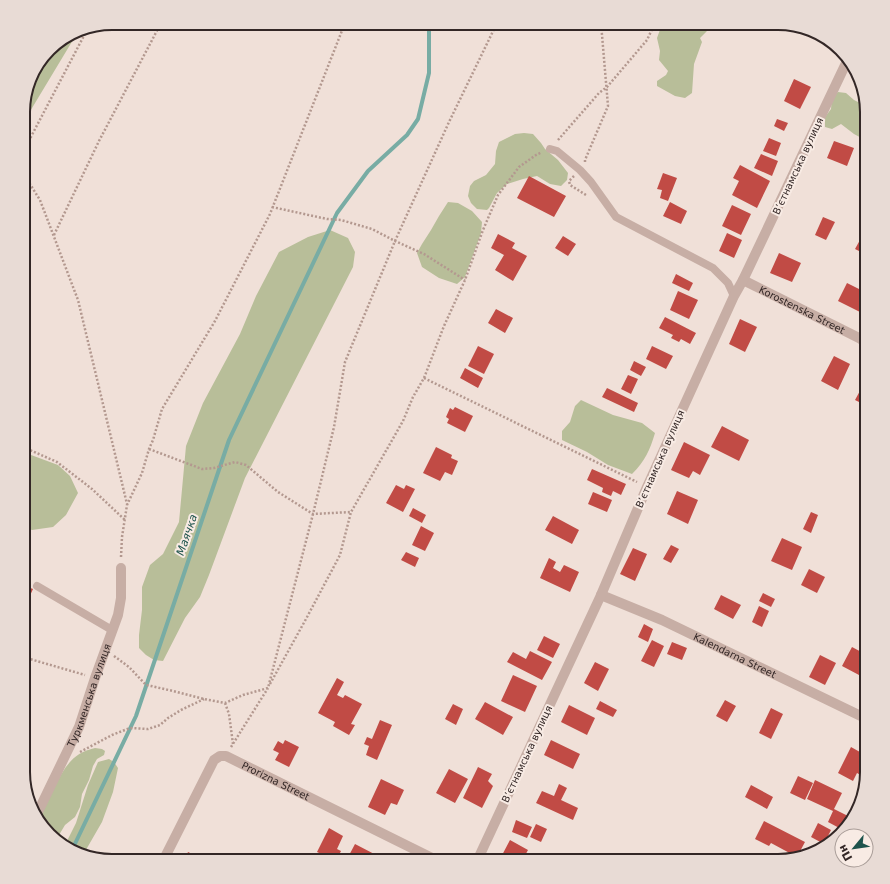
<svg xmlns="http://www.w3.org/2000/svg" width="890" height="884" viewBox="0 0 890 884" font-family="'DejaVu Sans',sans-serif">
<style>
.green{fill:#b8be99}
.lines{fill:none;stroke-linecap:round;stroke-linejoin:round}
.stream{stroke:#78aca4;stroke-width:4}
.building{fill:#c14b45}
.path{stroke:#b3988f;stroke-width:2.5;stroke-dasharray:2 2;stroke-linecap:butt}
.lane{stroke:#c7aea5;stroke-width:8}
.street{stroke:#c7aea5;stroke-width:10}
.labels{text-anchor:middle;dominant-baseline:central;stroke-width:4;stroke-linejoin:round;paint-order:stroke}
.street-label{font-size:10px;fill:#332726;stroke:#f8ebe4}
.water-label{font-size:11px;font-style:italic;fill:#1d534c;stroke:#f8ebe4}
.rim{fill:none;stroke:#332726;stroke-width:2}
</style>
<rect width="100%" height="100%" fill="#f0e0d8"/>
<path class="green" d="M666 23H708L707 31 700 38 702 42 694 64 692 93 685 98 675 96 657 86V81L666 75 668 71 659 60 660 51 657 38 661 27Z
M79 30 23 123V106L32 73 53 45Z
M838 92 846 93 854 100 866 106 867 112V141L854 134 841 124 832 129 825 127V117L831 109 832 97Z
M524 133 533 134 541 143 545 149 558 160 568 173 567 180 561 186 550 184 537 176 523 179 507 184 497 193 489 208 487 210 477 209 471 203 468 196 470 186 474 181 486 175 495 164 496 151 499 142 515 134Z
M448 202 458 203 472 211 482 222 481 233 465 277 457 284 439 278 422 267 417 253 422 244 431 230 439 216Z
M330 230 348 238 355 252 353 267 245 478 209 575 200 597 185 618 163 661 154 660 146 655 139 648V635L142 610V587L150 565 163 554 179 522 186 446 203 403 240 334 256 296 279 252 308 237Z
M581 400 613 415 642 423 655 433C650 450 645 461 632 474L608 465 587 452 562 440V431L570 422 575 406Z
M23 452 58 465 70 476 78 493 66 515 53 527 32 530 23 527Z
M95 748 102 749 105 751 104 755 97 759 93 766 89 780 82 794 80 807 75 817 65 825 59 835 60 841 45 831 38 818C43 808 48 798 54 788 64 768 72 753 95 748Z
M109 759 114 762 118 768 113 792 102 822 83 855 78 854 65 845 76 823 88 785 98 762Z"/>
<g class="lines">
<path class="stream" d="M72 850 136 716 229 440 337 213 368 171 407 135 418 119 429 73V23"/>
</g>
<path class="building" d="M794 79 811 87 800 109 784 101Z
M862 86 864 95 859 93Z
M777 119 788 123 784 131 774 126Z
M769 138 781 143 776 156 763 151Z
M834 141 854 148 847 166 827 158Z
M761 154 778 161 772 176 754 168Z
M740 165 770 181 757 208 732 195 739 181 733 178Z
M663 173 677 178 668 201 660 198 662 190 657 189Z
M529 176 566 196 554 217 517 198Z
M670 202 687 211 681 224 663 216Z
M732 205 751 214 741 235 722 226Z
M823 217 835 222 826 240 815 235Z
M865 231 867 232V255L855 249Z
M727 233 742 240 734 258 719 251Z
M498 234 515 243 512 248 527 256 513 281 495 270 504 255 491 248Z
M563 236 576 244 568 256 555 248Z
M779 253 801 263 792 282 770 273Z
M676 274 693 283 689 291 672 283Z
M847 283 867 293V298L860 312 838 301Z
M678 291 698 300 689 319 670 310Z
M496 309 513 318 505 333 488 323Z
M665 317 696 333 690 344 681 339 679 342 671 338 673 335 659 328Z
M740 319 757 327 745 352 729 344Z
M478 346 494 354 484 374 468 366Z
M652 346 673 356 666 369 646 359Z
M834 356 850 364 838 390 821 381Z
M634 361 646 367 641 376 630 370Z
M465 368 483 378 478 388 460 378Z
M628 375 638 379 631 394 621 389Z
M867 378V406L855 400Z
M607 388 638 403 634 412 602 397Z
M455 407 473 416 465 432 447 423 449 419 446 417 450 408 453 410Z
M722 426 749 440 739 461 711 447Z
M684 442 710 455 700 475 693 471 689 478 671 470Z
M436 447 452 455 451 458 458 461 452 475 445 472 440 481 423 473Z
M592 469 626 484 621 495 613 491 611 496 602 492 603 488 587 480Z
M396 485 404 489 406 485 415 489 403 512 386 503Z
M677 491 698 500 688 524 667 514Z
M593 492 612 500 607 512 588 504Z
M413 508 426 515 422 523 409 516Z
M811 512 818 515 811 533 803 529Z
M553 516 579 530 572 544 545 530Z
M421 526 434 533 425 551 412 545Z
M782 538 802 547 792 570 771 561Z
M671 545 679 549 671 563 663 559Z
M633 548 647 554 635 581 620 574Z
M406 552 419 558 415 567 401 560Z
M549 558 556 562 553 568 560 572 564 565 579 572 570 592 540 578Z
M809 569 825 577 817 593 801 585Z
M23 585 33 589 23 611Z
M763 593 775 599 771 607 759 601Z
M721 595 741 605 733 619 714 609Z
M759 606 769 611 762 627 752 622Z
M644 624 653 629 648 642 638 637Z
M544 636 560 644 553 658 537 650Z
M652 640 664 646 654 667 641 661Z
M672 642 687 648 682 660 667 654Z
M852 647 867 655V661L859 675 842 666Z
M530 651 552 662 542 680 507 662 513 652 526 659Z
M820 655 836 663 825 685 809 677Z
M595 662 609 669 598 691 584 683Z
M513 675 537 686 525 712 501 701Z
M337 678 344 682 337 695 343 698 345 695 362 704 351 724 355 725 349 735 333 726 335 722 318 713Z
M725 700 736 706 727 722 716 716Z
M600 701 617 710 613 717 596 709Z
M485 702 513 717 503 735 475 719Z
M453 704 463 709 456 725 445 719Z
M569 705 595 718 587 735 561 722Z
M771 708 783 714 771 739 759 733Z
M380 720 392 725 377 760 366 755 369 746 364 744 367 737 372 739Z
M285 740 299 747 289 767 275 760 279 753 273 750 278 741 283 744Z
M551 740 580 754 573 769 544 755Z
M851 747 867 756V772L866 778 857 773 853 781 838 773Z
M478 767 492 774 488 781 493 786 482 808 463 798Z
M449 769 468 779 455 803 436 793Z
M798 776 813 783 805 800 790 793Z
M381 779 404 790 397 805 391 803 385 815 368 807Z
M815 780 842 793 834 809 850 817 843 830 828 822 833 811 807 799Z
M559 784 567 788 561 800 578 808 573 820 536 803 542 791 554 796Z
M751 785 773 797 767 809 745 797Z
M516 820 532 827 527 838 512 832Z
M764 821 805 842 797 857 771 843 769 846 755 839Z
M818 823 831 830 824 844 811 837Z
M536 824 547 829 541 842 530 837Z
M329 828 343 836 337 849 341 851 336 861 317 852Z
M510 840 528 850 522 861H505L500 859Z
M355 844 380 857 378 861H346Z
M188 852 207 861H184Z"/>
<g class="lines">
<path class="path" d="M558 140 599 93 607 87 647 40 655 23
M23 152 88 28
M585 162V160L608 106 601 23
M23 173 40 200 78 300 127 504
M574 176 569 181 570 185 586 195
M272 207 327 219 341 220 372 229 395 241 424 254 465 280
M54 235 99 141 161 23
M424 378 637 482
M23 447 57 462 92 489 125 520
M149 449 202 469 214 468 235 462 246 465 278 492 313 514 351 512
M121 557 122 537 127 505 142 473 149 449 153 440 162 409 215 321 270 214 345 23
M114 656 129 667 146 685 151 686 173 691 204 699 225 703 243 695 268 688 313 514 334 427 345 362 395 241 449 122 497 23
M23 657 85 675
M270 684 306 619 340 555 351 512 403 421 413 397 424 378 444 326 465 280 483 230 498 195 519 167 536 155 542 152
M225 703 229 714 233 744
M231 747 268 688
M80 752 112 735 130 728 148 729 160 725 168 718 181 710 204 699"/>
<path class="lane" d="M550 149 557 151 580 170 591 182 616 217 713 268 728 283 734 296
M37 586 112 630"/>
<g class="street">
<path id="s1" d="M743 280 867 342"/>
<path d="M861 339 867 330"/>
<path id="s2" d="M601 595 662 620 867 719"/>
<path id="s3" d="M36 816 79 727 95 678 118 615 121 598V568"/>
<path id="s4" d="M163 861 214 760 220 756H226L438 861"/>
<path d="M477 861 601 595 647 487 734 296 743 280 848 59"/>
</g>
</g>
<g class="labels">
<g class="street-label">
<text transform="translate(798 166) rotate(-65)">Вʼєтнамська вулиця</text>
<text stroke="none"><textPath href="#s1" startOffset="66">Korostenska Street</textPath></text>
<text transform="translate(660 459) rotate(-66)">Вʼєтнамська вулиця</text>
<text stroke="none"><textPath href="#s2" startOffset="147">Kalendarna Street</textPath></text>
<text stroke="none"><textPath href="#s3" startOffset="132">Туркменська вулиця</textPath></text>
<text transform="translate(527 754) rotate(-65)">Вʼєтнамська вулиця</text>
<text stroke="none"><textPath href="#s4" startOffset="182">Prorizna Street</textPath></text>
</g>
<g class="water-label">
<text transform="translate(187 535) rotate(-71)">Маячка</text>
</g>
</g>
<path d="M0 0H890V884H0ZM112 30H778A82 82 0 0 1 860 112V772A82 82 0 0 1 778 854H112A82 82 0 0 1 30 772V112A82 82 0 0 1 112 30Z" fill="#e8dbd5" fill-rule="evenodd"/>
<path class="rim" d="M112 30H778A82 82 0 0 1 860 112V772A82 82 0 0 1 778 854H112A82 82 0 0 1 30 772V112A82 82 0 0 1 112 30Z"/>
<g transform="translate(854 848) rotate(241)"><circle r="19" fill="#f8ebe4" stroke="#a99d98"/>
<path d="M0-3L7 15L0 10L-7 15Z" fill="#1d534c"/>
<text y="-6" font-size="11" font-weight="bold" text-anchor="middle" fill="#332726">Пн</text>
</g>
</svg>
